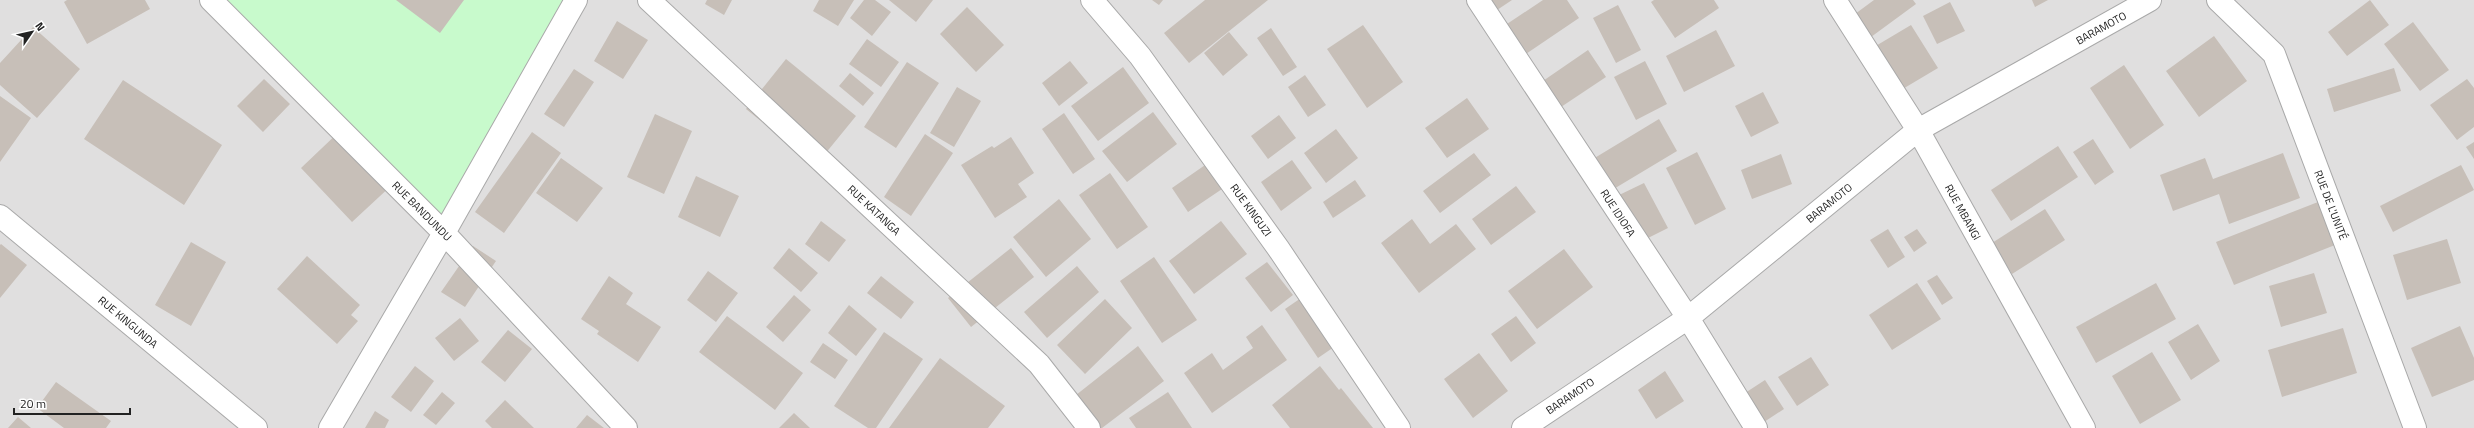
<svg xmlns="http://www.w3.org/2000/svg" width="2474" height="428" viewBox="0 0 2474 428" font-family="'Titillium Web',sans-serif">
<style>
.residential{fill:#e0dfdf}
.park{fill:#c8facc}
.building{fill:#c7bfb8}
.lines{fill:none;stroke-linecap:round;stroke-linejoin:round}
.minor-casing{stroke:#a9a9a9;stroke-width:24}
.minor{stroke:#fff;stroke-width:22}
.labels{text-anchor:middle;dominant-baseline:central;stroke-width:4;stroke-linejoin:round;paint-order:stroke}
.street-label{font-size:11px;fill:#222;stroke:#fff}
</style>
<rect width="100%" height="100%" fill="#f2efe9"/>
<path class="residential" d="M0 0H2474V428H0Z"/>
<path class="park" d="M211 0H575L444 233Z"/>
<path class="building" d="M67 0H145L150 9 87 44 64 2Z
M396 0H464L440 33Z
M707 0H732L724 15 705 4Z
M819 0H854L838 26 813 11Z
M864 0H875L891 12 872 36 850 18Z
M889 0H933L916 22Z
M1152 0H1163L1159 5Z
M1205 0H1268L1189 63 1164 33Z
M1481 0H1512L1491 14Z
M1543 0H1567L1579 18 1523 56 1504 26Z
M1654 0H1714L1719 8 1675 38 1651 2Z
M1874 0H1913L1916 4 1871 37 1855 14Z
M2032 0H2048L2035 7Z
M2370 0 2389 25 2347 56 2328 32Z
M1950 2 1965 31 1937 44 1923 16Z
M1618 5 1641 50 1616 63 1593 18Z
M967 7 1004 45 976 72 940 34Z
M617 21 648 40 623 79 594 61Z
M2413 22 2449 70 2420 91 2384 44Z
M1363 25 1403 82 1367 108 1327 49Z
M1911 25 1938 68 1901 90 1874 47Z
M33 27 80 69 37 118 0 85V63Z
M1271 28 1297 67 1283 76 1257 38Z
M1716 30 1735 66 1684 92 1666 56Z
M1229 32 1248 55 1223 76 1204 53Z
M2214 36 2247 81 2199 117 2166 71Z
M867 39 899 62 881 87 849 64Z
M1588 50 1606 77 1558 109 1540 83Z
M786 59 856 116 816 165 746 109Z
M1070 61 1088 83 1059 106 1042 83Z
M1645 61 1667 104 1636 120 1614 77Z
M907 62 939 83 896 148 864 127Z
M2124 65 2164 125 2130 149 2090 88Z
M1123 67 1149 103 1098 141 1071 106Z
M2394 68 2401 91 2334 112 2327 89Z
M574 69 594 82 564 127 544 114Z
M850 73 874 93 863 106 839 86Z
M1305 75 1326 105 1308 117 1288 87Z
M264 79 290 104 263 132 237 106Z
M2467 79 2474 88V127L2457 140 2430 105Z
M123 80 222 145 184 205 84 139Z
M957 87 981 101 954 147 930 133Z
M1763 92 1779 123 1751 137 1735 106Z
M0 96 31 118 0 162Z
M1467 98 1489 129 1447 158 1425 128Z
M1153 112 1177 144 1127 182 1102 151Z
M1064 113 1095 159 1073 174 1042 129Z
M655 114 692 131 664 194 627 177Z
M1279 115 1296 138 1268 159 1251 136Z
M1659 119 1677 151 1607 193 1588 162Z
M342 129 393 184 352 222 301 168Z
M1336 129 1358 158 1326 183 1304 153Z
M532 132 561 153 504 233 475 212Z
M925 134 953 153 911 216 884 197Z
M1011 137 1034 173 1018 184 1027 197 995 218 961 165 992 146 994 148Z
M2093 139 2114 172 2095 185 2073 152Z
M2474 142V159L2466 147Z
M2058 146 2078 177 2011 221 1991 190Z
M1697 152 1726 209 1695 225 1666 168Z
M1474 153 1491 175 1440 213 1423 191Z
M2283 153 2300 198 2229 224 2219 194 2173 211 2160 175 2205 158 2213 179Z
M1781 154 1792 184 1752 199 1741 170Z
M561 158 603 188 577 222 536 193Z
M1292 160 1312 188 1281 211 1261 182Z
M1208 163 1225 187 1188 212 1172 188Z
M2461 165 2474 190 2393 232 2380 206Z
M1110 173 1148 227 1117 249 1079 195Z
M696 176 739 196 720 237 678 217Z
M1355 180 1366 196 1333 218 1323 202Z
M1644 183 1668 228 1638 243 1615 197Z
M1516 186 1536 212 1491 245 1472 219Z
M1059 199 1091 239 1046 277 1013 237Z
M2318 202 2335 245 2234 285 2216 242Z
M2045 209 2065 240 2012 274 1992 243Z
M1412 219 1430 244 1456 224 1476 249 1419 293 1381 243Z
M821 221 846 240 829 262 805 244Z
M1221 221 1247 254 1194 294 1169 261Z
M1888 229 1905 257 1888 268 1870 240Z
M1917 229 1927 243 1914 252 1904 237Z
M2447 239 2461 283 2407 300 2393 255Z
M191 242 226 262 191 326 155 305Z
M1 244 27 265 0 298V245Z
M473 246 496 261 465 307 441 292Z
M789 248 818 273 801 292 773 268Z
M1011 248 1034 277 971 327 948 298Z
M1564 249 1593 287 1537 329 1508 291Z
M307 256 360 305 351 315 358 321 337 344 277 289Z
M1154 257 1197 320 1162 343 1120 281Z
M1267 262 1293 295 1271 312 1245 278Z
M1077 266 1099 292 1047 338 1024 312Z
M708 271 738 293 716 322 687 300Z
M2314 273 2327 313 2281 327 2269 286Z
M1937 275 1953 298 1942 305 1927 281Z
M609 276 633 293 626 304 661 327 638 362 597 334 599 331 581 319Z
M881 276 914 302 901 319 867 293Z
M1917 283 1941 319 1892 350 1869 315Z
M2156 283 2176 319 2096 363 2076 327Z
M1317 287 1350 336 1318 358 1285 309Z
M794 295 811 310 783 342 766 327Z
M1105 299 1132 328 1085 374 1057 345Z
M849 305 877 329 856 356 828 333Z
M727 316 803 373 775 410 699 352Z
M1516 316 1536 343 1511 362 1491 334Z
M460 318 479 341 454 361 435 338Z
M2198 324 2220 361 2191 380 2168 342Z
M1262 325 1287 360 1212 413 1184 373 1212 353 1223 370 1253 348 1246 337Z
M2460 326 2474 358V380L2432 397 2411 348Z
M2343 328 2357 373 2282 397 2268 350Z
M508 330 532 349 505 382 481 362Z
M884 332 923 359 876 428H868L834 406Z
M823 343 848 360 835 379 810 362Z
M1138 346 1164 381 1102 428H1093L1071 399Z
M2152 352 2181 400 2140 424 2112 376Z
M1479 353 1508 391 1473 418 1444 379Z
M1811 357 1829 385 1797 406 1778 377Z
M940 358 1005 406 988 428H889Z
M415 366 434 381 411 412 391 397Z
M1320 366 1339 390 1341 388 1373 428H1290L1272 405Z
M1665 371 1684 401 1656 419 1638 390Z
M1765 380 1784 409 1764 422 1745 393Z
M56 382 111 421 106 428H64L37 408Z
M442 392 455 403 436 425 423 415Z
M1168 392 1192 428H1136L1129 418Z
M505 400 534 428H492L485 421Z
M375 411 389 420 385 428H365Z
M794 413 810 428H779Z
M587 415 604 428H576Z
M18 417 31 428H8Z"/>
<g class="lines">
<g class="minor-casing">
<path id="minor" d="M211 0 444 233 626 428
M649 0 1039 364 1089 428
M1092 0 1140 56 1278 248 1399 428
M1478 0 1688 318 1756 428
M1835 0 1918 130 2084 428
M2218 0 2274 54 2415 428
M0 216 256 428
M330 428 444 233 576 0
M1523 428 1688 318 1918 130 2150 0"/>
</g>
<use href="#minor" class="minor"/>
</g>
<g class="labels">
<g class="street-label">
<text transform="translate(2101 28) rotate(-29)">BARAMOTO</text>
<text transform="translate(1829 203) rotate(-39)">BARAMOTO</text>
<text transform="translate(2331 205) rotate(69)">RUE DE L'UNITÉ</text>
<text transform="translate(874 210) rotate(43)">RUE KATANGA</text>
<text transform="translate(1251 210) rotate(54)">RUE KINGUZI</text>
<text transform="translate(422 211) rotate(45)">RUE BANDUNDU</text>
<text transform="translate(1963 212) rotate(61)">RUE MBANGI</text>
<text transform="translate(1618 213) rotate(57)">RUE IDIOFA</text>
<text transform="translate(128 322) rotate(40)">RUE KINGUNDA</text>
<text transform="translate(1570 396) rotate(-34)">BARAMOTO</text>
</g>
</g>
<g transform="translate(32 32) rotate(56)" stroke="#ffffff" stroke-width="3" paint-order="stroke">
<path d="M0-3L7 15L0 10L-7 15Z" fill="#222222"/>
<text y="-6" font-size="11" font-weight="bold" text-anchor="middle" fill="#222222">N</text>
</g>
<path d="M14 408v6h116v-6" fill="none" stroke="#222222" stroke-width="2"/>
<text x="20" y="408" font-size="12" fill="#222222" stroke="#ffffff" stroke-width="3" paint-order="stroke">20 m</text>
</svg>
